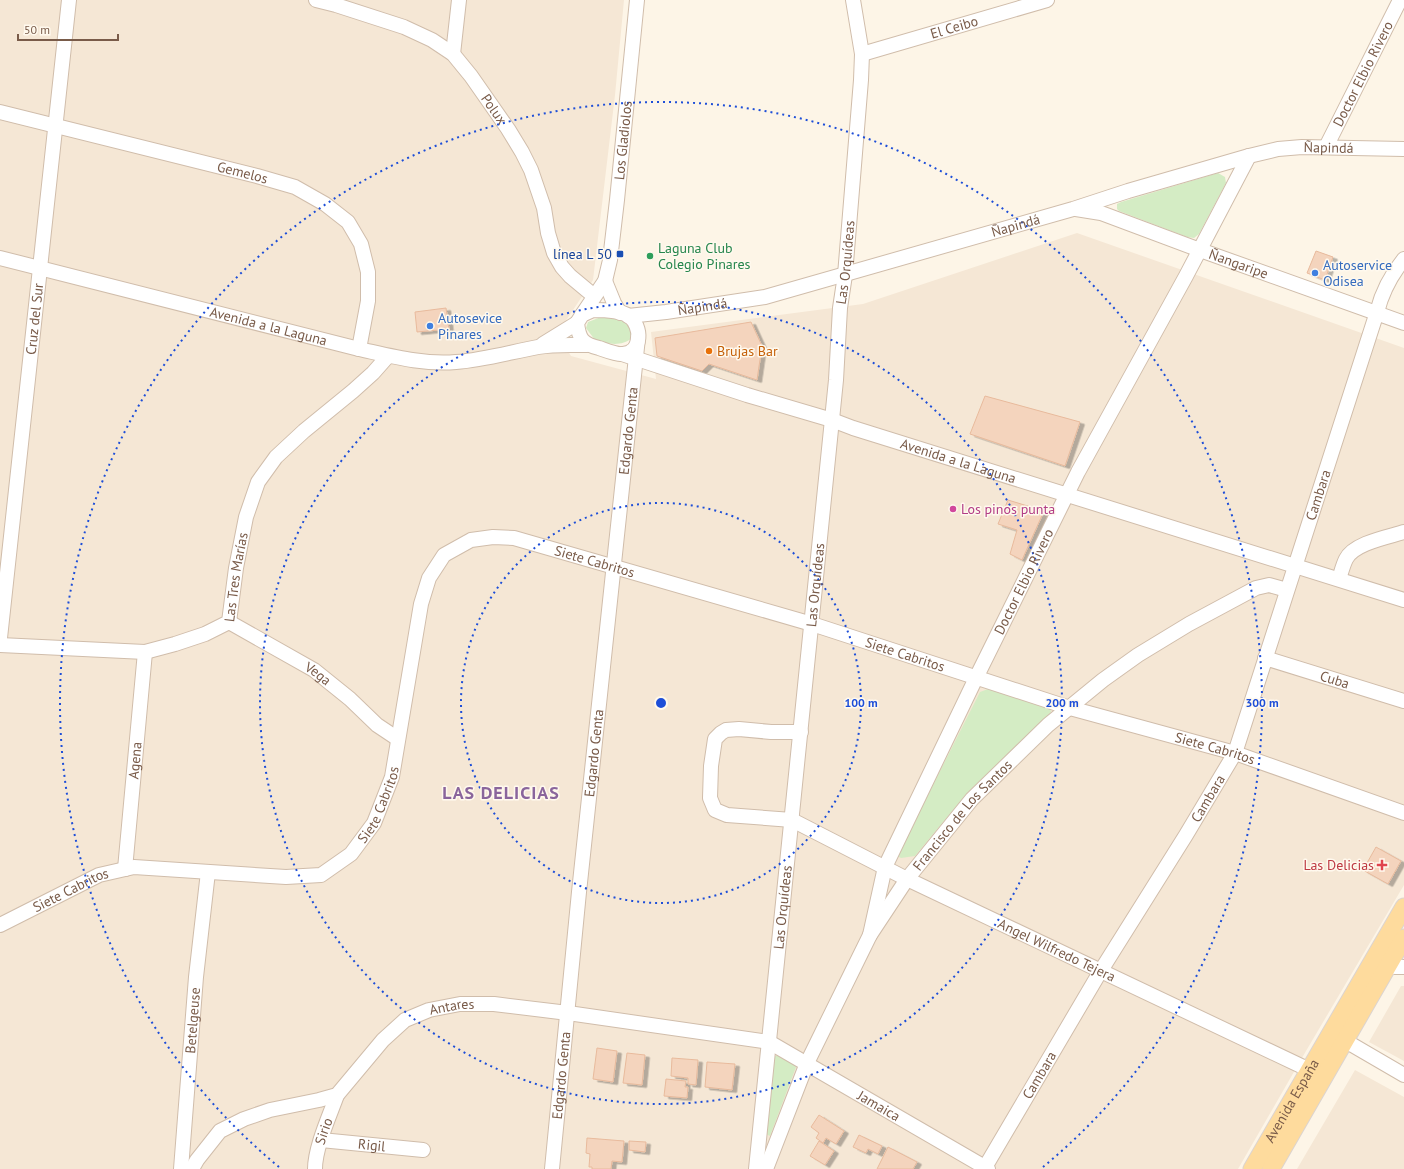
<svg xmlns="http://www.w3.org/2000/svg" width="1404" height="1169" viewBox="0 0 1404 1169" font-family="'PT Sans',sans-serif">
<style>
.residential{fill:#f5e7d5}
.green{fill:#d4ecc4}
.building{fill:#f4d4bd;stroke:#e8ba9c;filter:url(#shadow)}
.lines{fill:none;stroke-linecap:round;stroke-linejoin:round}
.minor-casing{stroke:#d0bdab;stroke-width:16}
.major-casing{stroke:#dcd4d0;stroke-width:19}
.minor{stroke:#fff;stroke-width:14}
.major{stroke:#fedb9d;stroke-width:17}
.ring{fill:none;stroke:#1d4ed8;stroke-width:2;stroke-dasharray:2 4}
.transit-dot{fill:#1a4fb4;stroke:#fff9ee;stroke-width:1.5}
.leisure-dot{fill:#2e9e5b;stroke:#fff9ee;stroke-width:1.5}
.shop-dot{fill:#3f7fe0;stroke:#fff9ee;stroke-width:1.5}
.food-dot{fill:#e8710a;stroke:#fff9ee;stroke-width:1.5}
.hotel-dot{fill:#d1479c;stroke:#fff9ee;stroke-width:1.5}
.health-dot{fill:#e0444e;stroke:#fff9ee;stroke-width:1.5}
.labels{text-anchor:middle;dominant-baseline:central;stroke-width:3;stroke-linejoin:round;paint-order:stroke}
.street-label{font-size:14px;fill:#795b49;stroke:#fff9ee}
.leisure-label{font-size:14px;fill:#27864d;stroke:#fff9ee;text-anchor:start}
.transit-label{font-size:14px;fill:#164399;stroke:#fff9ee;text-anchor:end}
.shop-label{font-size:14px;fill:#366cbe;stroke:#fff9ee;text-anchor:start}
.food-label{font-size:14px;fill:#c56008;stroke:#fff9ee;text-anchor:start}
.hotel-label{font-size:14px;fill:#b23c85;stroke:#fff9ee;text-anchor:start}
.health-label{font-size:14px;fill:#be3a42;stroke:#fff9ee;text-anchor:end}
.district-label{font-size:18px;font-weight:bold;letter-spacing:1px;fill:#8a659c;stroke:#fff9ee}
.centre{fill:#1d4ed8;stroke:#fff9ee;stroke-width:2}
.ring-label{font-size:12px;text-anchor:middle;font-weight:bold;fill:#1d4ed8;stroke:#fff9ee;stroke-width:3;stroke-linejoin:round;paint-order:stroke}
</style>
<defs>
<filter id="shadow"><feDropShadow dx="4.5" dy="2.5" stdDeviation="0" flood-color="#0004"/></filter>
</defs>
<rect width="100%" height="100%" fill="#fdf5e7"/>
<path class="residential" d="M0 0H624L615 95 593 280 557 334 571 356 656 379 651 332 863 304 1077 233 1404 348V885L1306 1051 1238 1169H0Z
M1401 986H1404V1061L1369 1042Z
M1355 1070 1404 1097V1169H1297Z"/>
<path class="green" d="M1218 173 1225 177 1226 183 1199 234 1194 238 1187 237 1119 211 1117 209V204L1121 202Z
M601 317C617 318 630 319 632 338 621 347 608 344 595 340L586 328 588 322Z
M988 689 1047 706 1050 708 1051 712 1049 715 968 792 915 856 901 858 897 856 980 692Z
M775 1056H779L796 1065V1067L770 1136 766 1134 774 1059Z"/>
<path class="building" d="M1316 251 1333 257 1325 280 1307 273Z
M446 308 449 329 417 332 415 312Z
M751 322 762 346 757 380 709 364 702 371 657 356 655 338Z
M985 396 1080 422 1065 466 970 434Z
M1008 500 1044 511 1022 560 1010 554 1017 530 998 524Z
M1376 847 1401 861 1388 884 1363 870Z
M597 1048 617 1051 613 1082 593 1079Z
M627 1053 645 1055 642 1085 623 1083Z
M672 1058 698 1060 696 1085 688 1084V1078L671 1076Z
M707 1062 735 1064 732 1090 705 1087Z
M666 1079 686 1081 685 1087H688L687 1098 664 1096Z
M819 1115 844 1131 836 1144 826 1138 823 1143 816 1138 819 1133 811 1127Z
M859 1135 882 1146 878 1154 868 1149 866 1153 853 1147Z
M587 1138 624 1141 622 1162 612 1161 611 1169H592V1167H589L590 1154 586 1153Z
M629 1141 646 1142 645 1152 629 1150Z
M819 1141 834 1151 825 1165 810 1156Z
M888 1147 917 1162 913 1169H877Z"/>
<g class="lines">
<g class="minor-casing">
<g id="minor">
<path id="s1" d="M316 0 336 5 404 27 432 40 453 54 471 76 508 129 522 152 531 170 544 208 548 233 554 253 562 267 570 276 594 296"/>
<path d="M453 54 459 0"/>
<path id="s2" d="M862 54 1047 0"/>
<path id="s3" d="M0 112 257 176 295 187 325 204 348 222 361 244 368 272V301L359 349"/>
<path id="s4" d="M1326 147 1400 0"/>
<path id="s5" d="M1076 209 1101 213 1200 250 1404 323"/>
<path id="s6" d="M0 258 359 349C391 356 424 365 456 362 484 360 511 352 538 347 554 344 571 345 587 345"/>
<path d="M605 281 614 303 620 313"/>
<path d="M593 310C604 310 620 310 629 316 642 326 643 352 623 354 617 355 605 350 599 348 583 344 579 340 577 323L582 315Z"/>
<path id="s7" d="M582 315 605 281 610 260 617 200 637 0"/>
<path id="s8" d="M628 316 666 312 765 297 1073 209 1128 191 1249 156 1278 149 1302 147 1404 149"/>
<path d="M543 344 577 323"/>
<path id="s9" d="M622 354 747 395 832 420 853 428 1404 600"/>
<path d="M1339 579C1341 573 1343 565 1346 559 1354 543 1388 537 1404 532"/>
<path id="s10" d="M229 622 314 670 350 699 377 725 398 739"/>
<path id="s11" d="M0 638 69 0"/>
<path id="s12" d="M0 645 145 652 175 644 205 634 229 622 236 568 246 517 258 482 276 457 304 431 353 391 373 373 388 356"/>
<path id="s13" d="M1265 658 1404 701"/>
<path id="s14" d="M801 732H771L739 729 726 730 721 733 715 739 711 766 710 798 715 810 727 815 792 820 907 879 1318 1074"/>
<path id="s15" d="M125 869 145 652"/>
<path id="s16" d="M0 925 99 875 134 867 286 877 321 875 351 854 374 823 392 777 421 604 429 578 444 555 471 540 493 537 514 538 812 624 1070 708 1235 753 1404 813"/>
<path id="s17" d="M870 935 885 867 976 678 1078 472 1186 276 1249 156"/>
<path d="M1380 959 1395 967H1404"/>
<path d="M1337 1036 1404 1075"/>
<path id="s18" d="M321 1140 423 1150"/>
<path id="s19" d="M181 1169 196 977 208 872"/>
<path id="s20" d="M192 1169 197 1160 220 1131 244 1119 270 1110 319 1100 337 1095 383 1040 405 1020 429 1010 460 1004H494L568 1013 769 1042 988 1169"/>
<path id="s21" d="M315 1169C315 1147 330 1115 337 1095"/>
<path id="s22" d="M552 1169 579 892 638 338"/>
<path id="s23" d="M756 1169 836 380 840 308 845 275 861 80 862 54 853 0"/>
<path id="s24" d="M766 1169 807 1063 870 935 907 879 972 799 1048 725 1103 680 1138 655 1189 624 1256 588 1269 585 1287 590"/>
<path id="s25" d="M984 1169 1100 972 1186 835 1235 753 1377 312C1382 292 1391 275 1404 259"/>
</g>
</g>
<g class="major-casing">
<g id="major">
<path id="s26" d="M1252 1169 1404 907"/>
<path d="M1271 1169 1404 938"/>
</g>
</g>
<use href="#minor" class="minor"/>
<use href="#major" class="major"/>
</g>
<g class="ring">
<circle cx="661" cy="703" r="200"/>
<circle cx="661" cy="703" r="401"/>
<path d="M279 1167A601 601 0 1 1 1043 1167"/>
</g>
<rect class="transit-dot" x="616" y="250" width="8" height="8" rx="2"/>
<circle class="leisure-dot" cx="650" cy="256" r="4"/>
<g class="shop-dot">
<circle cx="1315" cy="273" r="4"/>
<circle cx="430" cy="326" r="4"/>
</g>
<circle class="food-dot" cx="709" cy="351" r="4"/>
<circle class="hotel-dot" cx="953" cy="509" r="4"/>
<path class="health-dot" d="M1380 859h4v4h4v4h-4v4h-4v-4h-4v-4h4z"/>
<g class="labels">
<g class="street-label">
<text stroke="none"><textPath href="#s2" startOffset="96">El Ceibo</textPath></text>
<text stroke="none"><textPath href="#s4" startOffset="82">Doctor Elbio Rivero</textPath></text>
<text stroke="none"><textPath href="#s1" startOffset="217">Polux</textPath></text>
<text stroke="none"><textPath href="#s7" startOffset="183">Los Gladiolos</textPath></text>
<text stroke="none"><textPath href="#s8" startOffset="723">Ñapindá</textPath></text>
<text stroke="none"><textPath href="#s3" startOffset="250">Gemelos</textPath></text>
<text stroke="none"><textPath href="#s8" startOffset="399">Ñapindá</textPath></text>
<text stroke="none"><textPath href="#s23" startOffset="911">Las Orquídeas</textPath></text>
<text stroke="none"><textPath href="#s5" startOffset="172">Ñangaripe</textPath></text>
<text stroke="none"><textPath href="#s8" startOffset="75">Ñapindá</textPath></text>
<text stroke="none"><textPath href="#s11" startOffset="321">Cruz del Sur</textPath></text>
<text stroke="none"><textPath href="#s6" startOffset="277">Avenida a la Laguna</textPath></text>
<text stroke="none"><textPath href="#s22" startOffset="742">Edgardo Genta</textPath></text>
<text stroke="none"><textPath href="#s9" startOffset="353">Avenida a la Laguna</textPath></text>
<text stroke="none"><textPath href="#s25" startOffset="757">Cambara</textPath></text>
<text stroke="none"><textPath href="#s16" startOffset="847">Siete Cabritos</textPath></text>
<text stroke="none"><textPath href="#s12" startOffset="280">Las Tres Marías</textPath></text>
<text stroke="none"><textPath href="#s17" startOffset="387">Doctor Elbio Rivero</textPath></text>
<text stroke="none"><textPath href="#s23" startOffset="587">Las Orquídeas</textPath></text>
<text stroke="none"><textPath href="#s16" startOffset="1171">Siete Cabritos</textPath></text>
<text stroke="none"><textPath href="#s10" startOffset="103">Vega</textPath></text>
<text stroke="none"><textPath href="#s13" startOffset="73">Cuba</textPath></text>
<text stroke="none"><textPath href="#s16" startOffset="1495">Siete Cabritos</textPath></text>
<text stroke="none"><textPath href="#s22" startOffset="418">Edgardo Genta</textPath></text>
<text stroke="none"><textPath href="#s15" startOffset="109">Agena</textPath></text>
<text stroke="none"><textPath href="#s25" startOffset="433">Cambara</textPath></text>
<text stroke="none"><textPath href="#s16" startOffset="428">Siete Cabritos</textPath></text>
<text stroke="none"><textPath href="#s24" startOffset="408">Francisco de Los Santos</textPath></text>
<text stroke="none"><textPath href="#s16" startOffset="79">Siete Cabritos</textPath></text>
<text stroke="none"><textPath href="#s23" startOffset="263">Las Orquídeas</textPath></text>
<text stroke="none"><textPath href="#s14" startOffset="535">Angel Wilfredo Tejera</textPath></text>
<text stroke="none"><textPath href="#s20" startOffset="321">Antares</textPath></text>
<text stroke="none"><textPath href="#s19" startOffset="149">Betelgeuse</textPath></text>
<text stroke="none"><textPath href="#s25" startOffset="109">Cambara</textPath></text>
<text stroke="none"><textPath href="#s22" startOffset="94">Edgardo Genta</textPath></text>
<text stroke="none"><textPath href="#s26" startOffset="79">Avenida España</textPath></text>
<text stroke="none"><textPath href="#s20" startOffset="768">Jamaica</textPath></text>
<text stroke="none"><textPath href="#s21" startOffset="39">Sirio</textPath></text>
<text stroke="none"><textPath href="#s18" startOffset="51">Rigil</textPath></text>
</g>
<g class="leisure-label">
<text x="658" y="248">Laguna Club<tspan x="658" dy="16">Colegio Pinares</tspan></text>
</g>
<g class="transit-label">
<text x="612" y="254">línea L 50</text>
</g>
<g class="shop-label">
<text x="1323" y="265">Autoservice<tspan x="1323" dy="16">Odisea</tspan></text>
<text x="438" y="318">Autosevice<tspan x="438" dy="16">Pinares</tspan></text>
</g>
<g class="food-label">
<text x="717" y="351">Brujas Bar</text>
</g>
<g class="hotel-label">
<text x="961" y="509">Los pinos punta</text>
</g>
<g class="health-label">
<text x="1374" y="865">Las Delicias</text>
</g>
<g class="district-label">
<text x="501" y="792">LAS DELICIAS</text>
</g>
</g>
<circle cx="661" cy="703" r="6" class="centre"/>
<g class="ring-label">
<text x="861" y="707">100 m</text>
<text x="1062" y="707">200 m</text>
<text x="1262" y="707">300 m</text>
</g>
<path d="M18 34v6h100v-6" fill="none" stroke="#795b49" stroke-width="2"/>
<text x="24" y="34" font-size="12" fill="#795b49" stroke="#fff9ee" stroke-width="3" paint-order="stroke">50 m</text>
</svg>
